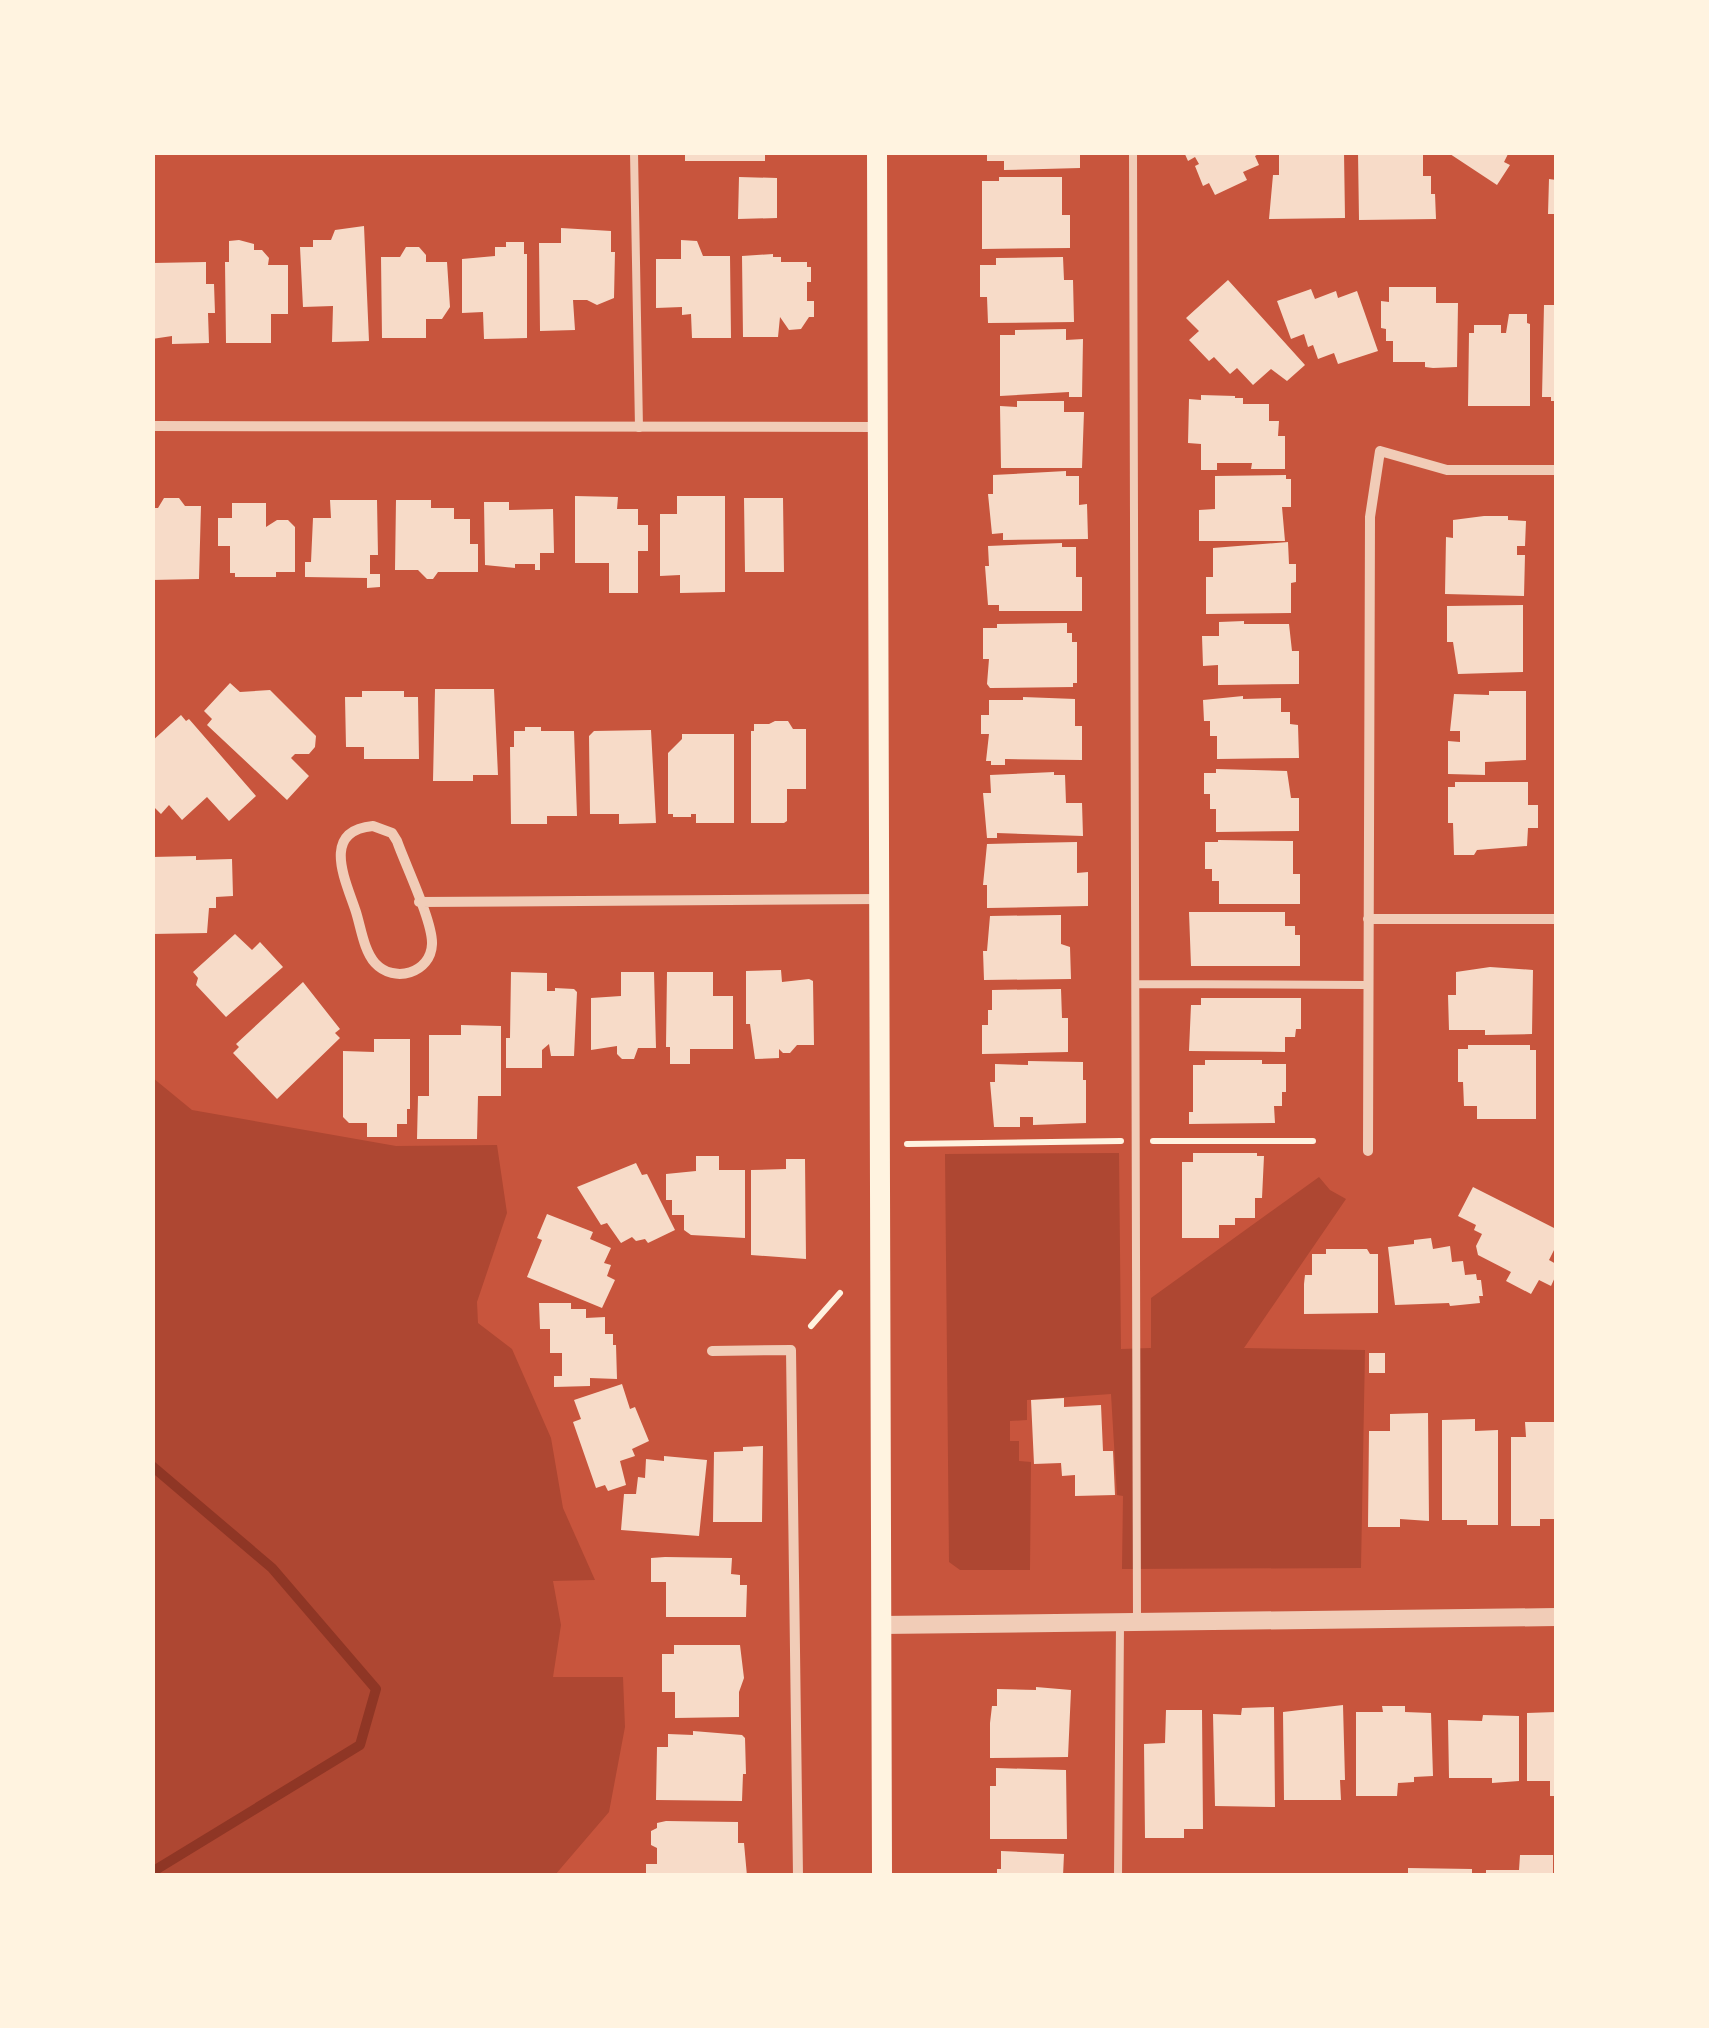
<svg xmlns="http://www.w3.org/2000/svg" width="1709" height="2028" viewBox="0 0 1709 2028" font-family="Manrope,sans-serif">
<style>
.green{fill:#ae4732}
.lines{fill:none;stroke-linecap:round;stroke-linejoin:round}
.stream{stroke:#8f3625;stroke-width:10}
.building{fill:#f7dbc8}
.path{stroke:#fff3e0;stroke-width:6}
.service{stroke:#f1ccb7;stroke-width:8}
.minor{stroke:#f1ccb7;stroke-width:10}
.tertiary{stroke:#f1ccb7;stroke-width:18}
.secondary{stroke:#fff3e0;stroke-width:20}
</style>
<rect width="100%" height="100%" fill="#c8553d"/>
<path class="green" d="M153 1078 192 1110 396 1146 497 1145 507 1213 477 1302 478 1323 512 1349 551 1438 563 1508 595 1580 553 1581 561 1625 553 1677H623L625 1727 609 1812 555 1875H153Z
M1119 1153 1121 1349 1151 1348V1298L1319 1177 1330 1190 1346 1199 1244 1348 1365 1350 1361 1568 1122 1569 1123 1496 1117 1495 1111 1394 1027 1400V1420L1010 1421V1441H1019V1461L1031 1462 1030 1570H960L949 1562 945 1154Z"/>
<g class="lines">
<path class="stream" d="M152 1466 272 1568 376 1689 360 1745 152 1872"/>
</g>
<path class="building" d="M685 152H765V161H685Z
M987 152H1080V168L1004 170V161H987Z
M1184 152H1262L1255 156 1259 165 1243 172 1247 180 1215 195 1209 183 1203 186 1195 166 1199 164 1195 157 1188 161Z
M1288 152H1344L1345 218 1269 219 1273 175H1279V154Z
M1358 152 1423 154V176H1431V194H1435L1436 219 1359 220Z
M1447 152H1509L1504 162 1510 165 1497 185Z
M739 177 777 178V218L738 219Z
M999 177H1062V215H1070V248L982 249V181H999Z
M1549 179 1556 180V214H1548Z
M364 226 369 341 332 342 333 306 303 307 300 247H313V240H331L335 230Z
M561 228 611 231V252H615L614 298 597 305 587 300H573L575 330 540 331 539 243H561Z
M239 240 254 244V250H262L269 258 268 265H288V314H271V343H226L225 262H229V241Z
M681 240 697 241 703 256H730L731 338H692L691 314 682 315V307L656 308V259H681Z
M506 242H524V254H527V338L484 339 483 312 462 313V259L495 256V247H506Z
M406 247H419L426 255V262H447L450 307 442 319H426V338H382L381 257H400Z
M773 254V257H781V262H807V267H811V282H807V301H814V317H809L801 329 789 330 780 317 778 337H743L742 256Z
M1063 257 1064 280H1073L1074 322 988 323 987 297H980V265H996V258Z
M206 262V284H214L215 313H208L209 343 172 344V336L152 339 153 263Z
M1228 280 1305 365 1287 381 1271 369 1253 385 1237 368 1230 374 1214 357 1209 361 1189 340 1199 331 1186 318Z
M1389 287H1436V303H1458L1457 367 1433 368 1425 367V362H1393V341H1386V329L1381 328V301L1389 302Z
M1311 289 1315 299 1336 291 1338 298 1357 291 1378 351 1338 364 1334 353 1318 359 1313 345 1308 347 1304 334 1291 339 1277 301Z
M1544 305H1556V401H1551V397H1542Z
M1509 314H1527V323L1530 324V406H1468L1469 333H1474V325H1501V333H1506Z
M1066 329V340L1083 339 1082 397H1069V392L1000 396V335H1015V330Z
M1201 395 1235 396V398H1243V404H1269V421H1279L1278 436H1285V469H1251L1252 463H1217V470H1201V444L1188 443 1189 399 1201 400Z
M1017 401H1064V412H1084L1082 468H1001L1000 406 1017 407Z
M1066 471V476H1079V505L1087 504 1088 539 1003 540V533L992 534 988 494H993V475Z
M1286 475V479H1291V507H1282L1285 541H1199V510L1215 509V476Z
M575 496 618 497 617 509H638V525H648V551H638V593H609V563H575Z
M677 496H725V592L680 593V575L660 576V514H677Z
M164 498H179L185 506H201L199 579 152 580V508H158Z
M744 498H783L784 572H745Z
M330 500H377L378 555H370V574H380V587L367 588V578L305 577V562H311L313 518H331Z
M396 500H431V508H454V519H470V544H478V572H438L433 579H427L418 570H395Z
M484 502H509V510L553 509 554 553H540V570H535V564H515V568L485 565Z
M232 503H266V527L277 520H288L295 527V572H276V577H235V573H230V546H218V518H232Z
M1484 516H1508V520L1526 521 1525 546H1517V555H1525L1524 596 1445 594 1446 537 1453 538V520Z
M1288 542 1289 564H1296V582L1291 583V613L1206 614V577H1213V548Z
M1062 543V547H1076V577H1082V611H999V605H988L985 566H989L988 546Z
M1523 605V672L1458 674 1453 642H1447V606Z
M1244 621V624H1289L1292 651H1299V684L1218 685V665L1203 666 1202 636H1219V622Z
M1067 623V633H1072V642H1077V683H1073V687L990 688 987 684 989 659H983V628H997V624Z
M230 683 240 692 270 690 316 736 315 747 309 754H295L291 758 309 776 287 800 207 725 212 719 204 711Z
M435 689H494L498 775H473V781H433Z
M362 691H404V697H418L419 759H364V747H346L345 697H362Z
M1489 691H1526V760L1485 762V775L1448 774V741L1460 742V731H1450L1454 694 1489 695Z
M1243 696V699L1281 698V712H1290V724L1298 725 1299 758 1217 759V736H1210V721H1204L1203 700Z
M1023 697 1075 699V726H1082V760L1005 759V765H991V761H986L989 734H981V715H989V700H1023Z
M181 715 186 721 189 719 256 796 229 821 207 797 182 820 169 805 161 814 152 805V741Z
M775 721H788L793 729H806V789H787V821L784 823H751V731H754V724H769Z
M525 727H541V731H574L577 816H547V824H511L510 747H514V731H525Z
M651 730 656 823 619 824V814H590L589 736 594 731Z
M682 734H734V823H696V814H691V817H673V814H668V753L682 739Z
M1216 769 1287 771 1291 798H1299V831L1216 832V809H1210V794H1204V773H1216Z
M1054 772V775H1065L1066 803H1082L1083 836 997 833V838H987L983 793H991L990 775Z
M1455 782H1528V805H1538V828H1528L1527 846 1477 850 1474 855H1454L1453 823H1448V787H1455Z
M1218 840 1293 841V874H1300V904H1219V881H1212V869H1205V842H1218Z
M1077 842V873L1088 872V906L987 908V885H983L987 844Z
M196 856V860L232 859 233 896 216 897V908H209L207 933 152 934V857Z
M1189 912H1285V926H1295V935H1300V966H1191Z
M1061 915V944L1070 947 1071 979 984 980 983 951H987L990 916Z
M235 934 252 950 260 942 283 967 226 1017 196 985 198 978 193 972Z
M1490 967 1533 970 1532 1034 1485 1035V1030H1449L1448 995H1456V972Z
M781 970 782 982 809 979 813 981 814 1045H797L790 1053H783L779 1049V1058L755 1059 750 1024H746V971Z
M511 972 547 973V991H555V988L574 989 577 992 574 1056H551L549 1044 542 1050V1068H506V1038H510Z
M621 972H654L656 1048H638L634 1059H622L617 1054V1046L591 1050V998L621 996Z
M667 972H713V996H733V1049H690V1064H670V1047H666Z
M303 982 340 1029 335 1033 340 1038 277 1099 233 1053 239 1047 236 1044Z
M1061 989 1062 1018H1068V1052L982 1054V1025H988V1010H992V990Z
M1201 998H1301V1029H1296L1295 1037H1285V1052L1189 1051 1191 1005H1201Z
M461 1025 501 1026V1096H478L477 1139H417L418 1096H429V1035H461Z
M374 1039H410V1109H407V1124H397V1137H367V1123H349L343 1117V1051L374 1052Z
M1468 1045H1530V1050H1536V1119H1477V1106H1464L1463 1082H1458V1049H1468Z
M1205 1060H1262V1064H1286V1092H1282V1106H1274L1275 1123 1189 1124V1112H1193V1065H1205Z
M1028 1061 1083 1062V1080H1086V1123L1033 1125V1117H1020V1127H994L990 1082H995V1064L1028 1065Z
M1193 1153H1257V1156H1264L1262 1198H1255V1218H1235V1225H1219V1238H1182V1162H1193Z
M696 1156H719V1170H745V1238L691 1235 684 1230V1215H672V1200H666V1174L696 1171Z
M786 1159H805L806 1259 751 1255V1170L786 1169Z
M636 1163 642 1175 647 1174 675 1230 648 1243 645 1239 636 1241 632 1237 621 1243 607 1223 601 1225 577 1187Z
M1473 1187 1556 1229V1246L1549 1260 1556 1264V1275L1551 1286 1539 1280 1531 1294 1506 1281 1511 1272 1478 1255 1476 1246 1482 1234 1474 1230 1476 1225 1458 1216Z
M547 1214 593 1232 590 1239 611 1248 604 1263 611 1265 607 1276 615 1280 602 1308 527 1277 542 1240 537 1238Z
M1431 1238 1433 1249 1450 1246 1452 1262 1463 1261 1465 1275 1476 1274 1477 1280H1481L1483 1296H1479L1480 1303 1450 1306 1449 1303 1395 1305 1388 1247 1414 1244V1240Z
M1326 1249H1367L1370 1254H1378V1313L1304 1314V1284L1305 1275H1312V1254H1326Z
M539 1303H571V1309H586V1318L605 1317V1334H613V1345H616L617 1379 590 1378V1386L554 1387V1376H562V1353H550V1329H540Z
M1369 1353H1385V1373H1369Z
M622 1384 630 1409 635 1407 649 1441 632 1449 635 1456 620 1461 626 1485 608 1491 605 1485 596 1488 573 1422 581 1419 574 1400Z
M1064 1398V1407L1101 1405 1103 1451H1113L1115 1495 1075 1496V1475L1062 1476 1061 1463 1034 1464 1031 1400Z
M1428 1413 1429 1521 1400 1519V1527H1368L1369 1431H1390V1414Z
M1475 1419V1431L1498 1430V1525H1467V1520H1442V1420Z
M1525 1422H1556V1509L1555 1519H1540V1526H1511V1437H1526Z
M763 1446 762 1522H713L714 1452 743 1451V1447Z
M664 1456 707 1460 699 1536 621 1530 624 1494H636L638 1477 645 1478 646 1459 664 1461Z
M665 1557 732 1558 731 1574 740 1575V1585H747L746 1617H666V1582H651V1558Z
M674 1645H740L744 1678 739 1692V1717L675 1718V1692H662V1654H674Z
M1036 1687 1071 1690 1068 1757 990 1758V1723L992 1706H997V1689L1036 1690Z
M1343 1705 1345 1780H1340L1341 1800H1284L1283 1712Z
M1382 1706H1405V1712L1431 1713 1433 1776 1414 1777V1782L1398 1783 1397 1796H1356V1712H1383Z
M1274 1707 1275 1807 1215 1806 1213 1714 1241 1715 1242 1708Z
M1166 1710H1202L1203 1829H1184V1838H1145L1144 1744 1165 1743Z
M1556 1712V1796H1550V1781H1527V1713Z
M1483 1715 1519 1716V1781L1492 1783V1778H1449L1448 1720 1482 1721Z
M693 1731 742 1735 745 1738 746 1774H743L742 1801 656 1800 657 1747H668V1734L693 1735Z
M996 1768 1066 1770 1067 1839H990V1786H996Z
M666 1821 738 1822V1843H744L747 1876H646V1864H657V1848L651 1845V1831L657 1828V1823Z
M1001 1851 1064 1854 1063 1876H997V1869H1001Z
M1520 1855H1553V1876H1486V1870H1519Z
M1408 1868 1472 1869V1876H1408Z"/>
<g class="lines">
<path class="path" d="M1153 1141H1313
M907 1144 1121 1141
M811 1326 840 1293"/>
<path class="service" d="M634 152 639 428
M1133 152 1137 1621
M1137 984 1367 985
M1118 1876 1120 1625"/>
<path class="minor" d="M152 426 879 427
M373 826 392 833 397 841C405 864 433 922 432 944 431 973 394 984 375 963 364 951 361 928 356 912 346 881 320 831 373 826Z
M419 902 878 899
M1368 919H1556
M1368 1151 1370 517 1380 451 1447 470H1556
M712 1351 791 1350 798 1876"/>
<path class="tertiary" d="M881 1625 1556 1617"/>
<path class="secondary" d="M877 152 882 1876"/>
</g>
<rect width="1709" height="2028" fill="none" stroke="#fff3e0" stroke-width="310"/>
</svg>
